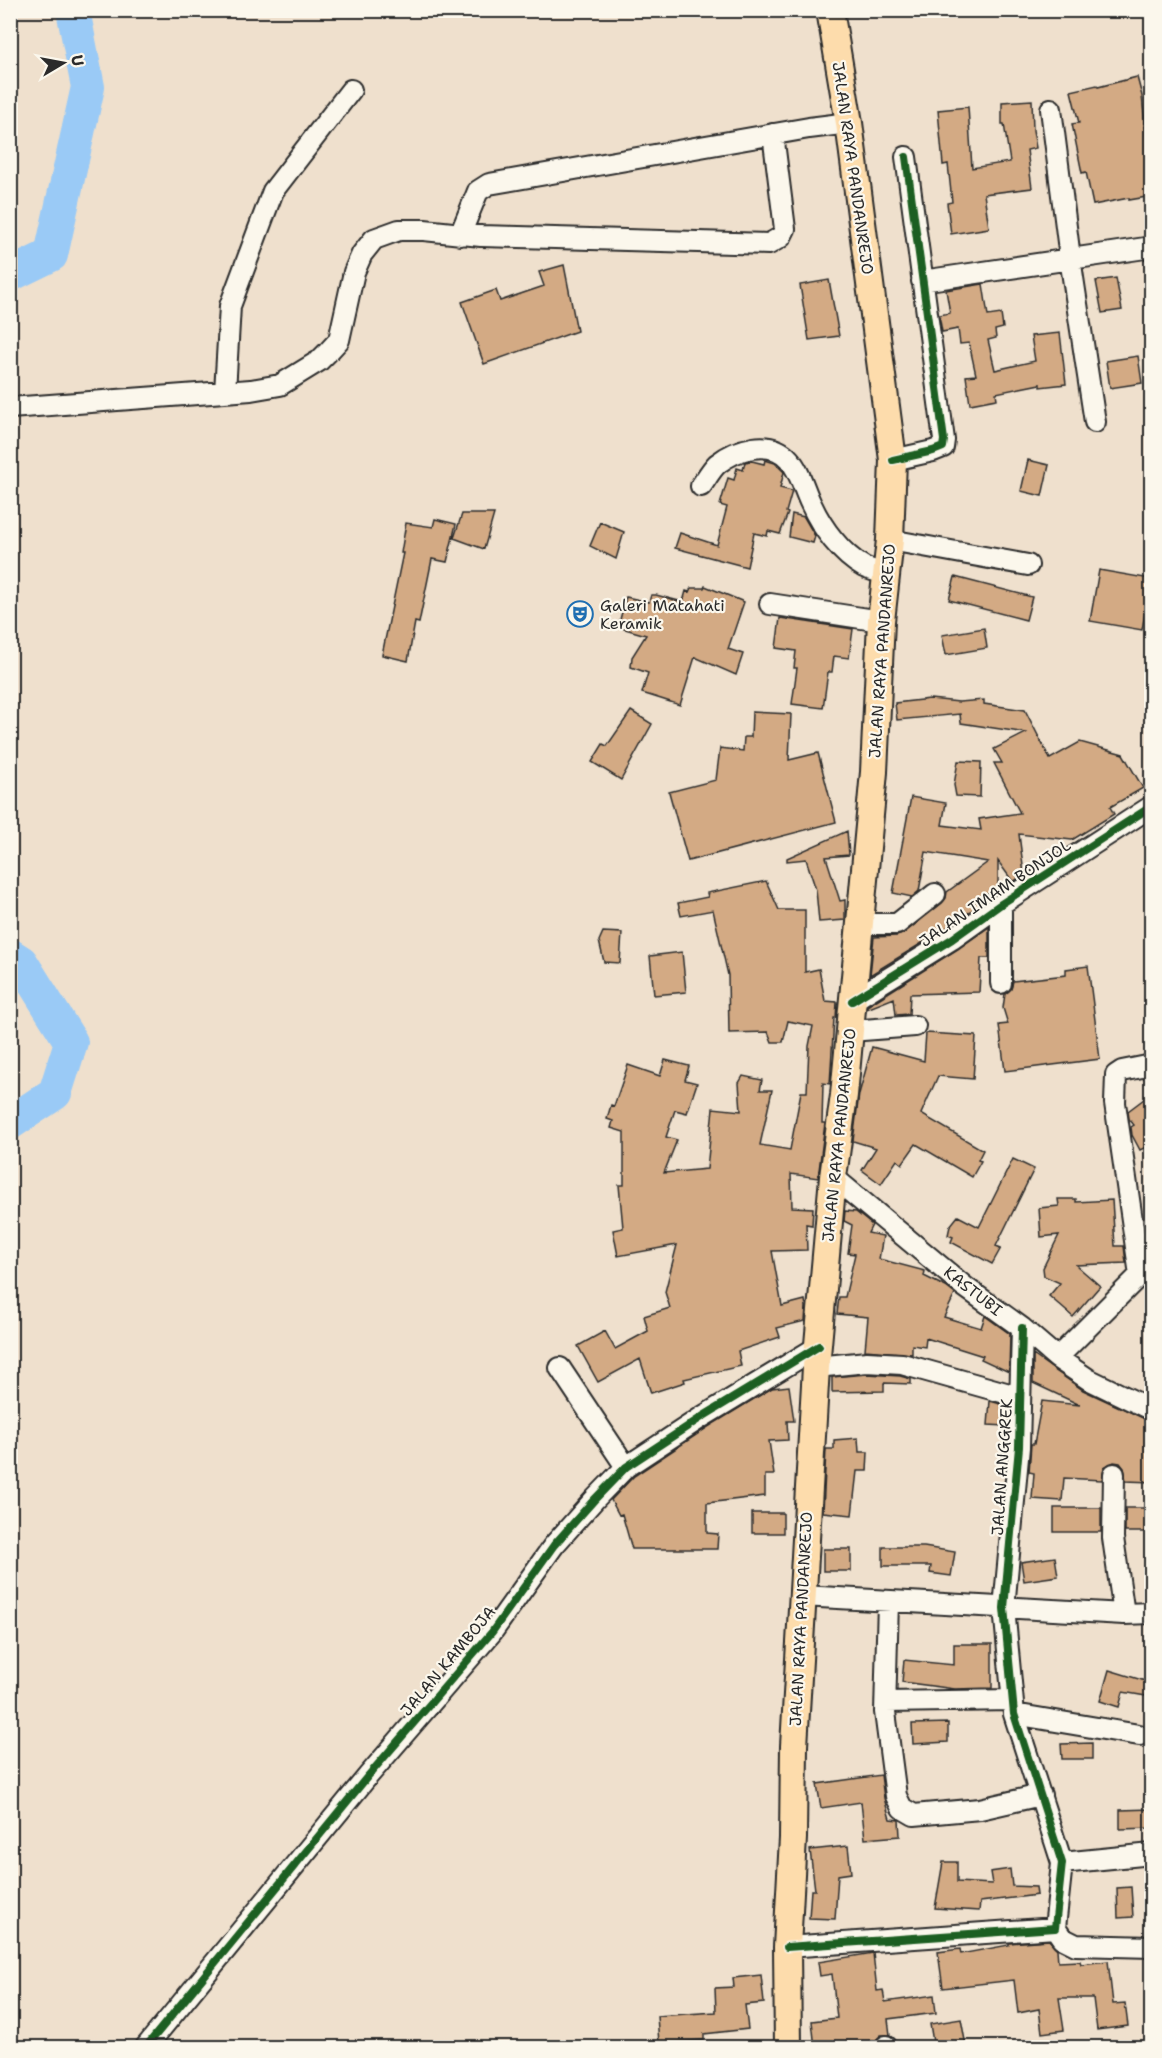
<svg xmlns="http://www.w3.org/2000/svg" width="1162" height="2058" viewBox="0 0 1162 2058" font-family="'Shantell Sans',sans-serif">
<style>
.lines{fill:none;stroke-linecap:round;stroke-linejoin:round}
.river{stroke:#9acaf6;stroke-width:34}
.building{fill:#d3aa84;stroke:#2b2b2b;stroke-width:1.5}
.minor-casing{stroke:#2b2b2b;stroke-width:24}
.major-casing{stroke:#2b2b2b;stroke-width:30}
.minor{stroke:#fbf7ec;stroke-width:20}
.major{stroke:#fddcac;stroke-width:26}
.cycleway-casing{stroke:#fbf7ec;stroke-width:11}
.cycleway{stroke:#1b5e20;stroke-width:8}
.labels{text-anchor:middle;dominant-baseline:central;stroke-width:4.5;stroke-linejoin:round;paint-order:stroke}
.street-label{font-size:16px;fill:#2b2b2b;stroke:#fbf7ec}
.poi-label{font-size:16px;fill:#2b2b2b;stroke:#fbf7ec;text-anchor:start}
</style>
<rect width="100%" height="100%" fill="#efe0cd"/>
<filter id="ink" filterUnits="userSpaceOnUse"><feTurbulence type="fractalNoise" baseFrequency=".0167" numOctaves="2"/><feDisplacementMap in="SourceGraphic" scale="12" xChannelSelector="R" yChannelSelector="G"/><feConvolveMatrix kernelMatrix="1 2 1 2 8 2 1 2 1" color-interpolation-filters="sRGB"/></filter>
<g filter="url(#ink)">
<g class="lines">
<path class="river" d="M10 275 51 255 88 87 73 10
M10 955 21 962 71 1042 55 1093 10 1123"/>
</g>
<path class="building" d="M1137 77 1142 96 1147 143 1152 142V196L1129 200V198L1093 205 1086 172 1082 173 1072 124 1079 123 1071 91 1097 85 1098 87Z
M1032 100 1033 130 1036 148 1027 150 1032 188 984 194 989 228 951 234 947 203 952 202 948 164 943 165 938 110 968 107 972 168 1010 162 1004 124H1002V102Z
M564 265 577 331 484 364 462 302 496 290 500 301 544 286 539 272Z
M1116 278 1122 310 1102 313 1096 281Z
M829 280 839 336 809 340 800 285Z
M983 284 988 316 1001 314 1003 328 995 330 996 338 988 340 995 370 1035 361 1031 336 1060 333 1066 384 1040 387V384L996 393 997 399 970 404 966 376 976 375 969 343 960 344 958 329 942 332 939 315 950 313 946 290Z
M1138 356 1142 383 1110 388 1106 361Z
M765 460 775 463 784 472 780 488 792 491 786 512 788 513 780 534 768 531 767 536 754 533 747 567 675 548 680 533 717 545 727 507 720 505 728 478 734 480 737 468 743 470 745 462 752 461 764 464Z
M1028 460 1049 465 1042 496 1021 491Z
M462 514H494L484 549 454 538Z
M792 514 804 517 815 536 813 543 789 537Z
M435 519 456 524 447 562 432 559 419 623 415 622 408 661 382 655 403 553H401L406 523 433 527Z
M600 522 624 532 616 559 590 546Z
M1099 570 1151 579 1142 630 1090 621Z
M955 577 1032 597 1026 620 949 600Z
M705 586 744 602 728 649 743 654 736 675 695 657 680 705 642 693 648 673 631 667 632 657 646 635 618 627 626 597 649 602 651 595H656L683 602 686 591 689 592 691 588H704Z
M780 618 853 629 849 658 834 656 832 672H828L823 708 792 704 797 668H794L796 651 776 648Z
M984 628 987 648 946 655 942 635Z
M930 699 959 702 984 700V704L1025 710 1050 759 1080 742 1123 754 1143 788 1110 807 1114 814 1072 840 1019 834 1024 874 1013 882 998 861V888L975 901 981 904 945 929 870 975 874 937 897 936 904 933 942 903 946 898 947 892 988 862 926 852 919 891 912 897 893 893 911 797 946 803 942 825 981 830 979 819 1020 813 994 763H1002L994 749 1026 733 961 723 960 714 897 720 895 703Z
M631 711 652 724 621 780 592 762 603 744 607 746Z
M752 712 791 714 789 760 818 753 836 822 688 861 669 792 716 780 720 748 743 751 744 737H751Z
M958 761 981 762 980 797 956 796 954 785Z
M847 831 849 855 826 857 840 901 845 900V920L819 922 816 890 806 859 787 861V858Z
M766 881 779 910H805V972L819 969 825 1001 837 1002 836 1018H834L830 1084 823 1083 822 1123H825L818 1178 791 1174 792 1207 813 1208 812 1225 806 1224 807 1250 772 1251 782 1306 805 1300 806 1307 805 1321 777 1328 780 1337 738 1351 741 1366 684 1379 685 1382 651 1393 640 1359 598 1382 578 1346 605 1331 615 1349 648 1331 644 1316 670 1308 665 1292 677 1245 618 1256 613 1230 623 1228 619 1185H624V1132L611 1128 613 1121 607 1119 611 1105 614 1106 628 1065 660 1076 665 1060 689 1066 685 1080 697 1083 687 1113 675 1110 666 1137 677 1140 664 1173 707 1169 713 1108 741 1111 739 1083 743 1076 762 1080 760 1090H772L760 1145 790 1150 801 1092H807L809 1046 813 1026 788 1021 783 1042H772L768 1032 729 1033 728 975 713 910 681 916 678 903 708 897 707 893Z
M989 927V958H981L979 992 910 994 909 1014 896 1015 894 998 867 1009V1006L958 949Z
M603 932 622 933 620 963 604 962 599 941Z
M682 952 686 992 654 995 650 956Z
M1088 966 1100 1059 1005 1071 999 1025 1008 1024 1003 1008 1005 994 1011 989 1013 981 1066 975V969Z
M926 1033 976 1036 973 1079 938 1076 921 1114 983 1150 978 1160 981 1161 972 1177 916 1144 902 1164 897 1160 881 1184 862 1170 876 1148 853 1141 859 1094 872 1047 924 1061Z
M1152 1093V1147L1150 1145 1140 1150 1132 1135 1131 1127 1134 1125 1129 1119 1128 1111Z
M1013 1159 1034 1169 996 1246 1001 1248 992 1264 951 1242 953 1237 948 1235 950 1226 958 1216 979 1227Z
M1058 1199H1076V1202L1112 1200 1115 1246H1124L1126 1263 1076 1265 1100 1286 1073 1317 1049 1296 1060 1283 1044 1276 1043 1268 1059 1235 1041 1237 1039 1208 1059 1206Z
M845 1211 856 1212 872 1225 868 1233 883 1236 879 1259 925 1271 924 1276 946 1287 955 1294 944 1317 981 1328 985 1316 1010 1334 1009 1372 981 1359 983 1356 926 1338 925 1347 912 1345V1354L865 1350 868 1317 837 1314 839 1297H845L855 1254 848 1253 852 1225 844 1221Z
M1033 1355 1083 1390 1152 1422V1482L1126 1481 1124 1468 1120 1463 1114 1462 1104 1467 1102 1480 1064 1478 1062 1501 1032 1499 1034 1473 1029 1472 1031 1444H1034L1042 1401 1080 1405 1033 1383Z
M867 1374 900 1376 911 1379V1384L884 1383V1391L832 1392V1377Z
M789 1386 794 1421H787L788 1440 769 1441 774 1475H765V1496L707 1503V1533L718 1534 717 1549H632L622 1514 619 1515 611 1500 634 1476 708 1427 772 1388Z
M990 1401 1008 1406 1006 1426 988 1425Z
M858 1438 859 1452H868L867 1471H857L852 1515 823 1512 826 1449H834V1440Z
M1054 1508H1101V1532H1054Z
M1125 1508H1152V1532H1125Z
M752 1513H783V1533H752Z
M883 1547H924L955 1552 951 1576 930 1573 931 1566H883Z
M823 1549H851V1571H823Z
M1055 1557 1058 1576 1024 1581 1021 1562Z
M954 1644H992V1688L955 1689 902 1682 904 1660 954 1665Z
M1109 1670 1152 1683V1697L1123 1692 1119 1707 1100 1701Z
M948 1723V1742L913 1744 912 1724Z
M1092 1743V1759H1062L1061 1744Z
M881 1775 884 1798 890 1819 899 1820 900 1836 865 1839 861 1802 821 1808 817 1784Z
M1152 1809V1828L1120 1829V1810Z
M848 1846 851 1873 838 1875 835 1919 809 1918 811 1890H815L810 1850Z
M943 1862H957V1882L992 1884 990 1872 1010 1869 1012 1886 1036 1887 1037 1895 980 1902 979 1911 935 1908Z
M1131 1887 1133 1917 1118 1918 1117 1888Z
M1049 1940 1057 1949 1058 1962 1080 1961 1081 1964 1108 1961 1113 2004 1125 2003 1128 2026 1097 2030 1093 1998H1059L1064 2030 1042 2033 1039 2009 1018 2013 1014 1980 943 1988 938 1952 960 1949 961 1954 1009 1945V1943Z
M873 1953 877 1991 883 1990 885 2002 934 1995 936 2013 888 2019 890 2035H881L875 2041 815 2048 812 2021 837 2018 832 1974 820 1976 818 1962Z
M761 1975 764 2003 745 2005 748 2029 704 2034V2040L659 2043 657 2016 716 2012 715 1988 734 1987 733 1978Z
M961 2019 966 2046 934 2048 930 2024Z"/>
<g class="lines">
<g class="minor-casing">
<path id="minor" d="M1051 109 1070 258 1095 422
M460 235 478 191 489 184 809 128 849 123
M922 281 1152 247
M225 392 230 306 273 191 351 90
M10 408 251 390 280 385 319 361 328 352 339 340 354 272 362 254 374 239 399 230H424L481 236 769 244 781 237 785 229 773 134
M893 460 933 451 943 447 944 440 906 157
M701 486C706 479 711 470 717 464 736 449 770 438 789 459 800 471 804 490 811 504 822 528 841 554 864 567 871 570 879 572 886 574
M890 540 1028 565
M770 604 881 621
M1001 904V983
M859 924H897L935 894
M852 1001 952 939 1001 904 1152 806
M850 1031 915 1026
M833 1177 965 1287 1022 1328 1057 1358 1088 1379 1152 1410
M1057 1358 1140 1275 1115 1103 1116 1075 1122 1071 1152 1065
M816 1367 867 1362 902 1364 1020 1397
M560 1368 626 1467
M802 1596 1124 1614 1113 1538 1114 1474
M888 1601 885 1712 896 1796 902 1808 914 1815 980 1809 1041 1795
M1124 1614 1152 1613
M886 1702 1012 1700
M1014 1714 1139 1735
M1062 1863 1152 1854
M1055 1928 1062 1938 1076 1945 1152 1947
M787 1947 1055 1928 1062 1863 1014 1714 1004 1608 1019 1447 1022 1328
M886 2046V2048
M145 2048 368 1776 492 1632 554 1545 594 1500 626 1467 702 1417 819 1346"/>
</g>
<g class="major-casing">
<path id="major" d="M788 2048 787 1947 793 1838 794 1746 816 1367 833 1177 844 1095 874 772 881 621 890 540 893 460 849 123 830 10"/>
</g>
<use href="#minor" class="minor"/>
<use href="#major" class="major"/>
<g class="cycleway-casing">
<path id="cycleway" d="M893 460 933 451 943 447 944 440 906 157
M852 1001 952 939 1001 904 1152 806
M787 1947 1055 1928 1062 1863 1014 1714 1004 1608 1019 1447 1022 1328
M145 2048 368 1776 492 1632 554 1545 594 1500 626 1467 702 1417 819 1346"/>
</g>
<use href="#cycleway" class="cycleway"/>
</g>
</g>
<defs>
<g id="theatre-ring" transform="scale(1.35)"><circle r="9.5" fill="#fbf7ec" stroke="#1f6fb2" stroke-width="1.5"/><path d="M-5-5.5Q0-4 5-5.5V0Q5 5 0 6Q-5 5-5 0ZM-3.3-2.5H-1v1.5H-3.3ZM1-2.5H3.3v1.5H1ZM-2.8 1Q0 5.5 2.8 1Z" fill="#1f6fb2"/></g>
</defs>
<g fill-rule="evenodd">
<use href="#theatre-ring" x="580" y="614"/>
</g>
<g class="labels">
<g class="street-label">
<text transform="translate(853 168) rotate(82)">JALAN RAYA PANDANREJO</text>
<text transform="translate(882 651) rotate(-86)">JALAN RAYA PANDANREJO</text>
<text transform="translate(995 893) rotate(-34)">JALAN IMAM BONJOL</text>
<text transform="translate(839 1135) rotate(-84)">JALAN RAYA PANDANREJO</text>
<text transform="translate(973 1291) rotate(38)">KASTUBI</text>
<text transform="translate(1002 1467) rotate(-86)">JALAN ANGGREK</text>
<text transform="translate(801 1619) rotate(-87)">JALAN RAYA PANDANREJO</text>
<text transform="translate(448 1661) rotate(-50)">JALAN KAMBOJA</text>
</g>
<g class="poi-label">
<text x="600" y="605">Galeri Matahati<tspan x="600" dy="18">Keramik</tspan></text>
</g>
</g>
<rect width="1162" height="2058" fill="none" stroke="#fbf7ec" stroke-width="36"/>
<rect x="18" y="18" width="1126" height="2022" fill="none" stroke="#2b2b2b" stroke-width="2" filter="url(#ink)"/>
<g transform="translate(63 63) rotate(80)" stroke="#fbf7ec" stroke-width="4.5" paint-order="stroke">
<path d="M0-4.5L10 22L0 15L-10 22Z" fill="#2b2b2b"/>
<text y="-9" font-size="16" font-weight="bold" text-anchor="middle" fill="#2b2b2b">U</text>
</g>
</svg>
